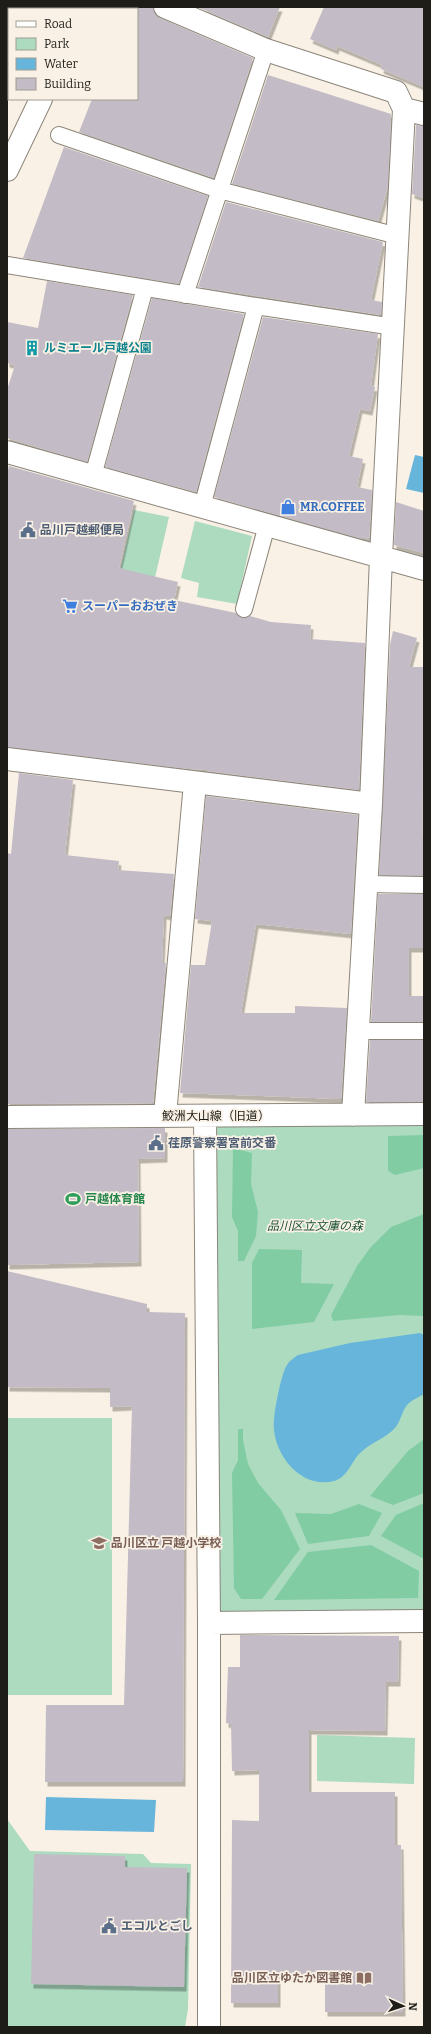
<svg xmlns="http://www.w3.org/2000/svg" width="431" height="2034" viewBox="0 0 431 2034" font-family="Bitter,'Noto Sans JP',serif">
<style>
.green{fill:#acdbc0}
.forest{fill:#82cca3}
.water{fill:#68b5dc}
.building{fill:#c3bbc5;filter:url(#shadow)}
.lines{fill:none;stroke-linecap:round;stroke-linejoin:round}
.lane-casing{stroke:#8c857a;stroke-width:18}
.street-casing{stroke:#8c857a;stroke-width:24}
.secondary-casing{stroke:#8c857a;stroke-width:24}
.lane{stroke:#fff;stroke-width:16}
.street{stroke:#fff;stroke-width:22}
.secondary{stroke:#fff;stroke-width:22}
.labels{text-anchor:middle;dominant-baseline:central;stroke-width:3.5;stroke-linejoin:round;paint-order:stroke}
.culture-label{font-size:12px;font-weight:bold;fill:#0d838f;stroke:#f9f1e5;text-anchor:start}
.shop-label{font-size:12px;font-weight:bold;fill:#366cbe;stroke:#f9f1e5;text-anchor:start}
.service-label{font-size:12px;font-weight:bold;fill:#4e5e75;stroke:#f9f1e5;text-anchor:start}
.street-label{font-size:12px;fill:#1f1d18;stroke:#f9f1e5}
.leisure-label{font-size:12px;font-weight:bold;fill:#27864d;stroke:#f9f1e5;text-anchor:start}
.park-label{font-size:12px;font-style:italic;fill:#1a5238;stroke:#f9f1e5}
.education-label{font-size:12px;font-weight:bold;fill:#785e54;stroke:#f9f1e5;text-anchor:start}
</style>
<defs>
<filter id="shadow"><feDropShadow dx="2.5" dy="4.5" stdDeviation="0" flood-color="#0004"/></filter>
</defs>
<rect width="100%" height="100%" fill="#f9f1e5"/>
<path class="green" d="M134 510 169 517 138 651H102Z
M195 521 252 536 237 604 197 597 199 583 181 578Z
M205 1116H424V1622L209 1623Z
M7 1418H112V1695H7Z
M317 1735 415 1738 414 1784 317 1781Z
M7 1819 30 1851 143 1854 151 1863 191 1864 188 2009 185 2027H7Z"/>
<path class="forest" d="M424 1135V1168L395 1175 388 1171V1136Z
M233 1148 252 1153 251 1184 258 1212 256 1236 244 1261H238V1231L232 1217Z
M424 1214V1316L400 1315 333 1321 331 1315 357 1266 370 1248 391 1227Z
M259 1249 302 1250 301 1283 334 1284 314 1322 252 1329V1263Z
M238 1429H243V1440L248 1464 258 1483 281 1510 300 1549 262 1599H241L234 1588 232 1473 238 1460Z
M424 1439V1493L393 1505 370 1496 408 1451Z
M424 1503V1559L381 1536 396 1515Z
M359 1504 382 1513 369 1536 308 1544 295 1513 331 1514Z
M371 1545 419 1571 418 1598 274 1600 308 1552Z"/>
<path class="water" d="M415 455 424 457V493L406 489Z
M420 1333 424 1335V1394C419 1397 412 1400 408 1404 402 1410 401 1421 395 1428 386 1438 370 1443 360 1453 351 1462 348 1477 334 1481 303 1489 277 1459 274 1430 272 1420 281 1373 287 1365 290 1360 294 1358 298 1355L350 1343Z
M46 1797 156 1800 154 1832 45 1830Z"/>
<path class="building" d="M137 7H153L155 14 160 18 253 58 214 178 79 132 92 99H137Z
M197 7H280L268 37Z
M324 7H424V87L381 69 382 65 337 46 336 50 310 39Z
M268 75 391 114 388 186 378 221 232 184Z
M416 125 424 126V198L412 194Z
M64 147 208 196 179 284 23 258Z
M226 202 383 242 371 300 382 302 381 315 198 287Z
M47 281 133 295 87 462 7 438V390L15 365 7 363V322L38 328Z
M152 298 244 314 196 492 105 467Z
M263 317 378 334 371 386 375 387 370 411 360 409 349 456 363 459 357 487 372 490 369 539 362 537V539L214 497Z
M9 466 134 501 119 568 178 582 174 600 236 613 242 618 250 616 271 622 311 625 310 639 365 643 359 790 207 771 208 770 189 769 7 747V474Z
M396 502 424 511V553L394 545Z
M393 631 417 638 409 667H424L422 841H424V876L379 875 390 645Z
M19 773 73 780 65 855 119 861 118 870 174 874 170 916 164 915 162 963H166L153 1103 7 1104V853L11 854Z
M206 796 358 815 351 934 256 924 241 1013H295V1006L347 1008 341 1099 180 1093 191 965H205L212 921 195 919Z
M378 894H424V948H409V996H424V1022H371Z
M370 1040H424V1102H366Z
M165 1128V1158L138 1159 139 1262 7 1265V1129Z
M7 1271 147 1304V1312L185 1313 183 1782H45L46 1705H124L132 1406 110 1407V1388L7 1387Z
M240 1635 399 1636 398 1682H386L385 1731 309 1730V1792H395V1845H401L403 2012H325V1977H278V2003H231L232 1820 259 1821V1770L232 1771 231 1724 226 1723 228 1667H240Z
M34 1854 125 1856V1867L187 1868 184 1987 31 1984Z"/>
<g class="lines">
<g class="lane-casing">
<path id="lane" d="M59 135 219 190 398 236
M7 265 256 306 394 327
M185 295 266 50
M93 476 145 288
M202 507 256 306
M244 609 267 525
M367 884 424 885
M358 1031H424"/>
</g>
<g class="street-casing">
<path id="street" d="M165 7 266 50 396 92 404 109 381 557 371 804 353 1115
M7 77 9 78
M404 109 424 114
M7 452 424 569
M7 759 371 804
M165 1115 195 783
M205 1116 209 1623V2027
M7 1117 424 1114
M209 1623 424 1621"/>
</g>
<g class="secondary-casing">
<path id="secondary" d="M82 9 83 7
M7 170 41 99"/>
</g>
<use href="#lane" class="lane"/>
<use href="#street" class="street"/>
<use href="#secondary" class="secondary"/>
</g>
<defs>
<g id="building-bare" transform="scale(1.2)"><path d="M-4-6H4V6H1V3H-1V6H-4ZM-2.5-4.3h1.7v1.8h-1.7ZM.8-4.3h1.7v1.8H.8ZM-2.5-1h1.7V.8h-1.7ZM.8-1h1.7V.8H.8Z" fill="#0f9aa8" stroke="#f9f1e5" stroke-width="2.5" paint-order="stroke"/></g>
<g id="shop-bare" transform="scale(1.2)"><path d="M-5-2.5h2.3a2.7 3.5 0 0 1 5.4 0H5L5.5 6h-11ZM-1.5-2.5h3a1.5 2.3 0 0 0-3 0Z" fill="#3f7fe0" stroke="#f9f1e5" stroke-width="2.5" paint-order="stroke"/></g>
<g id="civic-bare" transform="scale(1.2)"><path d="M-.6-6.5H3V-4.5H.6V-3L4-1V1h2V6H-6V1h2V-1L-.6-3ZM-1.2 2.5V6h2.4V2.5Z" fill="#5c6f8a" stroke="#f9f1e5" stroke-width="2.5" paint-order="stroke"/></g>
<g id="supermarket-bare" transform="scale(1.2)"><path d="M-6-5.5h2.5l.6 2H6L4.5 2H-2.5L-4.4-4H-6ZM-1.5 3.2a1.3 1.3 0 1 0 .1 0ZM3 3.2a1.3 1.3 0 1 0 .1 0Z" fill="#3f7fe0" stroke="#f9f1e5" stroke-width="2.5" paint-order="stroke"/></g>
<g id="stadium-bare" transform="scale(1.2)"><path d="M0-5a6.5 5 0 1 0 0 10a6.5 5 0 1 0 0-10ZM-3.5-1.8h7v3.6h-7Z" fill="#2e9e5b" stroke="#f9f1e5" stroke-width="2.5" paint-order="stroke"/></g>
<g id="school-bare" transform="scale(1.2)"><path d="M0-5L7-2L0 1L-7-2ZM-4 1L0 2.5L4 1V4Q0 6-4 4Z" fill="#8d6e63" stroke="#f9f1e5" stroke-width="2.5" paint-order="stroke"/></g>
<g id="library-bare" transform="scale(1.2)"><path d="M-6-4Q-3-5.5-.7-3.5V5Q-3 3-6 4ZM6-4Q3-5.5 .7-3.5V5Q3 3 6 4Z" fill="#8d6e63" stroke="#f9f1e5" stroke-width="2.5" paint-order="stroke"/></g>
</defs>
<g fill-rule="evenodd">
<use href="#building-bare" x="32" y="348"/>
<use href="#shop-bare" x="288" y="507"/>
<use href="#civic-bare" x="28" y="530"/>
<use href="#supermarket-bare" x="70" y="606"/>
<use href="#civic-bare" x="156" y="1143"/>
<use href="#stadium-bare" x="73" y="1199"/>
<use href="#school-bare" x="99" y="1543"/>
<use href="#civic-bare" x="109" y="1926"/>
<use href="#library-bare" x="364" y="1978"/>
</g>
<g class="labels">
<g class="culture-label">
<text x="44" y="348">ルミエール戸越公園</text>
</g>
<g class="shop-label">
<text x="300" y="507">MR.COFFEE</text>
<text x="82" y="606">スーパーおおぜき</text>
</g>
<g class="service-label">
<text x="40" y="530">品川戸越郵便局</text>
<text x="168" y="1143">荏原警察署宮前交番</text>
<text x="121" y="1926">エコルとごし</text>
</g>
<g class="street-label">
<text x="216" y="1116">鮫洲大山線（旧道）</text>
</g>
<g class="leisure-label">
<text x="85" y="1199">戸越体育館</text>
</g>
<g class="park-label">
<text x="315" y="1226">品川区立文庫の森</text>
</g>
<g class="education-label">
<text x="111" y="1543">品川区立 戸越小学校</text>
<text x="352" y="1978" text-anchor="end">品川区立ゆたか図書館</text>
</g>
</g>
<rect width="431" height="2034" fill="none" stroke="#1f1d18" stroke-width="16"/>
<rect x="8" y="8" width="130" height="92" fill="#f9f1e5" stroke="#a29c93"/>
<rect x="16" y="21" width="20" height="6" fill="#ffffff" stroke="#a29c93"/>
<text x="44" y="28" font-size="12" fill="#1f1d18">Road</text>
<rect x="16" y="38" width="20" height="12" fill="#acdbc0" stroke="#a29c93"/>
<text x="44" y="48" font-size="12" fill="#1f1d18">Park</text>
<rect x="16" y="58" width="20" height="12" fill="#68b5dc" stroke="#a29c93"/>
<text x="44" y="68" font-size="12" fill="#1f1d18">Water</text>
<rect x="16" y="78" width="20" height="12" fill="#c3bbc5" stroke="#a29c93"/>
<text x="44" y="88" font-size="12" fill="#1f1d18">Building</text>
<g transform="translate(403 2006) rotate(93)" stroke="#f9f1e5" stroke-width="3" paint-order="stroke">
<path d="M0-3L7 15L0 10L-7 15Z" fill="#1f1d18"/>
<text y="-6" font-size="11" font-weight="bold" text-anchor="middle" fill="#1f1d18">N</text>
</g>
</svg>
